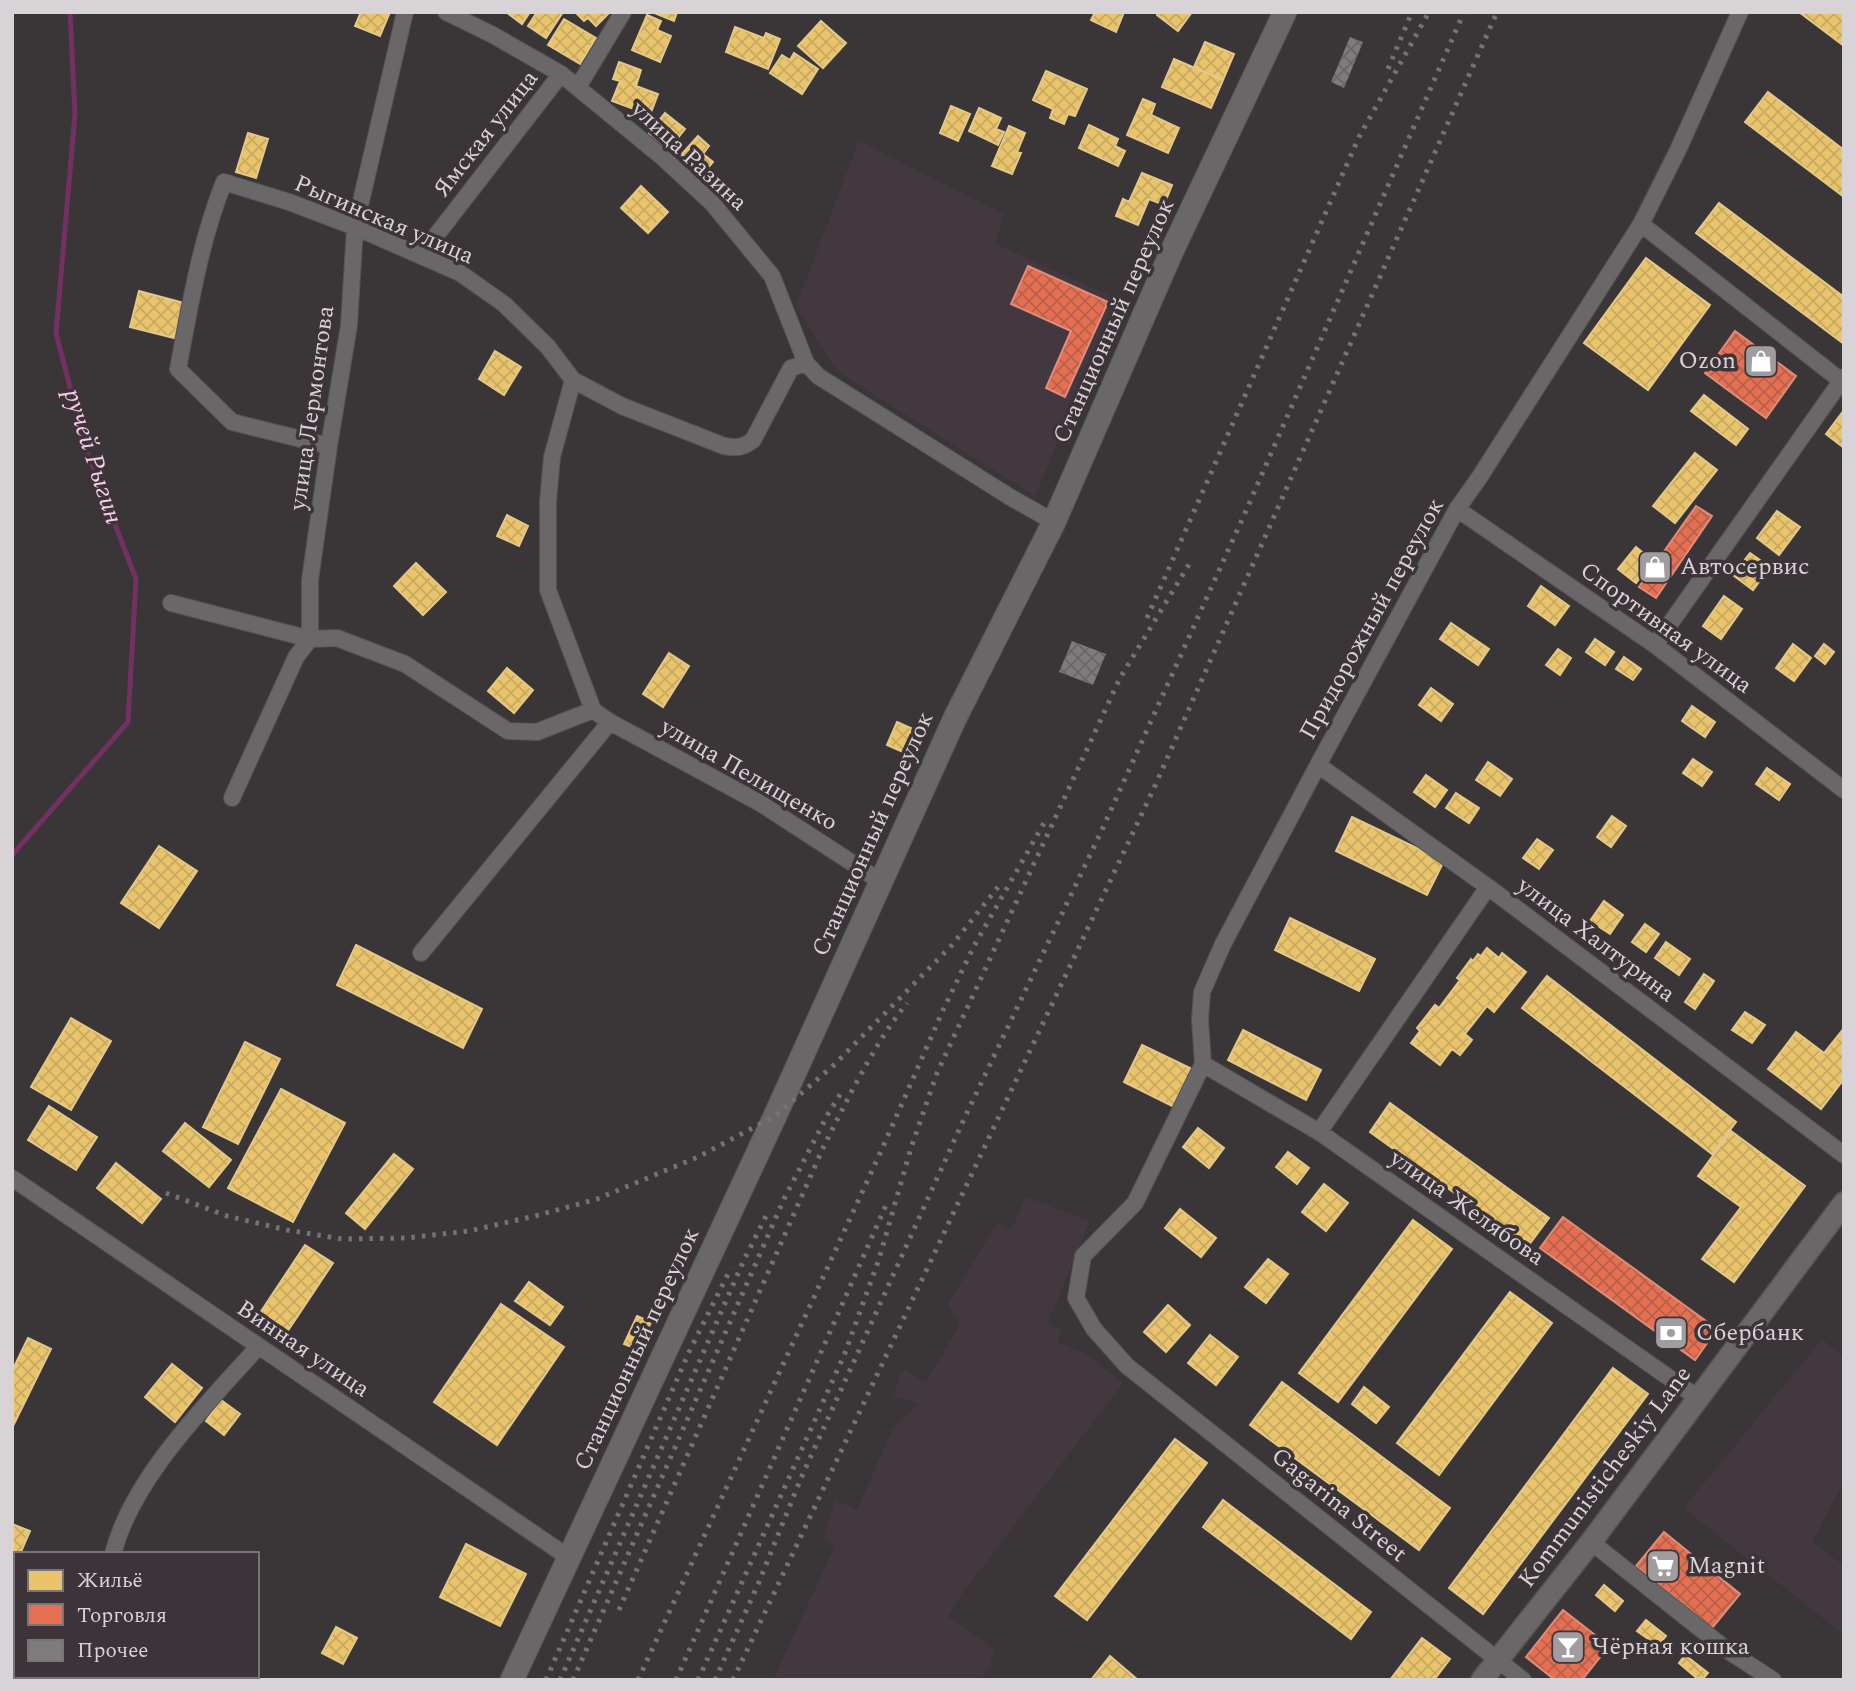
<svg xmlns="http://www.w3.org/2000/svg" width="1856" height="1692" viewBox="0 0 1856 1692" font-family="Spectral,serif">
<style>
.built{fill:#443840}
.homes{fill:url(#homes-cross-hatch);stroke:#e4c88a;stroke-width:2}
.shops{fill:url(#shops-cross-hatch);stroke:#e28d79;stroke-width:2}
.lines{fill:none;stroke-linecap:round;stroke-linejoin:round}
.stream{stroke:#723162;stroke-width:5}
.building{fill:url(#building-cross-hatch)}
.minor-casing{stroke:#555253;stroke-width:18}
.tertiary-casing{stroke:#555253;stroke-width:24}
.secondary-casing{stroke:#555253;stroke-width:25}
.minor{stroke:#6a6769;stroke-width:16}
.tertiary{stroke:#6a6769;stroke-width:21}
.secondary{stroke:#6a6769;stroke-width:23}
.rail{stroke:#757274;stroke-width:5;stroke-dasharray:3.5 7;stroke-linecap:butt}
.labels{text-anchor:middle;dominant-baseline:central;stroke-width:7;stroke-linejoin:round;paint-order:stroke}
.street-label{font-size:24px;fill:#d8d3d6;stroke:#3c3439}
.poi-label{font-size:24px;fill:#d8d3d6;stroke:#3c3439;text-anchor:start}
.water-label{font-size:26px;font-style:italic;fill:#f5cbe8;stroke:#3c3439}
</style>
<defs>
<pattern id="homes-cross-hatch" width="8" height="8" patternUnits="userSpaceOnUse" patternTransform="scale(1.75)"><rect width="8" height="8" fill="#e9c46a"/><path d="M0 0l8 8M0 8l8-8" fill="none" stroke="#c7a962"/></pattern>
<pattern id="shops-cross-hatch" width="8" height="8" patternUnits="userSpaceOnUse" patternTransform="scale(1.75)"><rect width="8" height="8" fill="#e76f51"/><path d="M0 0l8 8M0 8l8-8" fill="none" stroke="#b5614c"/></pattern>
<pattern id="building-cross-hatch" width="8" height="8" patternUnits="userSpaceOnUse" patternTransform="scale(1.75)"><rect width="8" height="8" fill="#7e7b7d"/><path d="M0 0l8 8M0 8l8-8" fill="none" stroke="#696668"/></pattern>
</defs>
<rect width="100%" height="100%" fill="#3a3638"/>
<path class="built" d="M859 141 1004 214 995 244 1117 299 1035 496 837 371 796 306Z
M1026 1197 1090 1221 1048 1322 1061 1331 1058 1342 1086 1354 1123 1383 958 1599 948 1617 995 1650 990 1658 992 1664 980 1680H773L835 1546 824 1539 835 1500 857 1510 894 1426 920 1404 894 1396 902 1369 926 1382 960 1325 948 1305 997 1223 1011 1230Z
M1822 1339 1844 1358V1481L1812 1542 1844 1566V1635L1684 1508Z"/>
<path class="homes" d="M361 12H390L380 36 355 26Z
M506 12H530L522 24Z
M537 12H563L546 38 528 26Z
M575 12H610L596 26 588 18 584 21Z
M652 12H677L674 21Z
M1095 12H1124L1116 32 1091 20Z
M1159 12H1192L1178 31 1157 15Z
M1799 12H1844V46Z
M647 15 661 21 657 30 671 36 660 62 632 50Z
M564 19 596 38 580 64 548 45Z
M821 21 846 43 823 68 798 46Z
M735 27 764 38 766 33 780 39 768 69 726 52Z
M1205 42 1234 54 1223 80 1194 67Z
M794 53 818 69 802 94 770 73 782 55 790 60Z
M1174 59 1223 80 1211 108 1162 87Z
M619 62 641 70 636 86 658 94 650 115 612 101 620 81 613 79Z
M1046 71 1087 89 1075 116 1068 114 1064 124 1050 118 1053 109 1033 100Z
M1768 92 1844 150V197L1745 122Z
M1143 99 1155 104 1151 115 1179 128 1168 153 1127 135Z
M951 106 970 114 958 141 940 133Z
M979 108 1001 118 996 129 1004 132 998 145 969 131Z
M665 113 685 129 669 149 649 133Z
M1089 125 1118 139 1115 146 1125 151 1118 166 1079 148Z
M1009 126 1025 133 1017 152 1021 153 1012 174 992 166Z
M248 133 268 139 256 178 236 172Z
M698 136 709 146 703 154 713 162 702 175 681 155Z
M1142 173 1172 185 1164 205 1149 199 1138 225 1116 216 1123 199 1129 202Z
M641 186 668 212 648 233 621 208Z
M1719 203 1844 297V344L1696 233Z
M1646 258 1710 305 1648 390 1584 343Z
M139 291 184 303 174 338 130 327Z
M495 351 521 367 504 395 479 379Z
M1704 395 1748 429 1736 445 1691 411Z
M1844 410V448L1826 434Z
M1695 453 1717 470 1675 523 1653 506Z
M1777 511 1800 527 1779 555 1757 538Z
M507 515 528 526 519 546 497 536Z
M1636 547 1653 561 1636 583 1618 569Z
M1750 553 1770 567 1753 590 1733 575Z
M416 563 446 592 423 615 394 586Z
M1541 586 1569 606 1555 625 1528 606Z
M1724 596 1742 609 1721 639 1703 626Z
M1451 623 1489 649 1478 665 1440 639Z
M1595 639 1614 652 1605 665 1586 652Z
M1793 644 1811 658 1794 681 1776 668Z
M1824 644 1834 652 1825 664 1815 656Z
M1558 649 1571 658 1560 675 1546 665Z
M669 653 689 666 663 707 643 694Z
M1624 657 1641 669 1633 680 1616 669Z
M507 668 533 690 514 713 488 691Z
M1431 688 1453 704 1441 721 1419 705Z
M1692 706 1715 722 1705 737 1682 721Z
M897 722 924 734 914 757 887 745Z
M1693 759 1712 772 1702 786 1683 773Z
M1488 762 1512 779 1500 796 1476 780Z
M1767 768 1790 784 1779 800 1756 784Z
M1426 775 1447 790 1435 807 1414 792Z
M1456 793 1479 808 1469 823 1446 808Z
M1612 816 1626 826 1611 847 1597 837Z
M1352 817 1444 861 1427 895 1336 851Z
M1537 839 1553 850 1539 869 1523 858Z
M159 846 197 871 159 928 121 903Z
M1604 901 1623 915 1610 934 1590 921Z
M1290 918 1375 959 1359 991 1275 950Z
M1645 924 1659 934 1646 952 1632 942Z
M1666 942 1690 959 1679 975 1655 958Z
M356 945 482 1009 463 1048 337 985Z
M1487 948 1499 958 1502 953 1526 972 1494 1012 1487 1006 1465 1034 1472 1040 1460 1055 1452 1049 1440 1065 1411 1043 1420 1031 1417 1028 1435 1005 1439 1008 1460 980 1457 978 1471 959 1473 961 1478 954 1481 956Z
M1704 974 1714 981 1695 1009 1685 1002Z
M1547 976 1736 1122 1712 1154 1522 1008Z
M1745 1012 1765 1025 1752 1043 1732 1030Z
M71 1018 111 1041 71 1110 31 1087Z
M1844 1028V1079L1821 1109 1768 1069 1796 1032 1824 1053Z
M1243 1030 1321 1070 1306 1100 1228 1060Z
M245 1042 280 1059 238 1144 203 1127Z
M1142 1045 1192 1069 1174 1107 1124 1082Z
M281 1089 345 1123 293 1222 228 1188Z
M1390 1103 1549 1218 1528 1246 1370 1132Z
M49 1106 97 1137 76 1170 28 1140Z
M185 1123 231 1160 209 1187 163 1151Z
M1198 1128 1224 1148 1209 1168 1183 1147Z
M1731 1131 1805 1186 1734 1282 1702 1259 1741 1207 1698 1176Z
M1288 1152 1309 1168 1297 1184 1276 1167Z
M394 1154 413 1169 365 1229 346 1213Z
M116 1163 161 1199 142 1223 97 1188Z
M1324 1184 1348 1203 1326 1231 1302 1212Z
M1180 1209 1216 1238 1201 1257 1165 1228Z
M1413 1220 1452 1249 1338 1402 1299 1373Z
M305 1245 333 1263 285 1335 258 1316Z
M1268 1259 1288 1274 1266 1303 1245 1287Z
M529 1282 563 1307 550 1325 515 1301Z
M1510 1292 1552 1323 1439 1475 1397 1443Z
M501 1304 564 1347 497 1445 434 1402Z
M1168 1305 1190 1325 1166 1352 1144 1332Z
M637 1316 651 1322 639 1350 624 1344Z
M1210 1335 1238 1357 1216 1385 1188 1363Z
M28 1338 51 1349 12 1428V1371Z
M172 1364 202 1388 175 1422 145 1397Z
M1613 1368 1648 1394 1483 1614 1449 1588Z
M1282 1382 1450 1508 1419 1550 1250 1425Z
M1364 1387 1389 1407 1376 1423 1352 1404Z
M221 1400 240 1414 224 1435 206 1421Z
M1175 1439 1207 1463 1087 1620 1055 1596Z
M1223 1500 1371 1612 1351 1639 1203 1527Z
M12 1524 30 1531 20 1554H16V1562L12 1561Z
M466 1544 526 1574 500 1626 440 1597Z
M1604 1585 1623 1601 1615 1611 1596 1595Z
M1646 1620 1666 1636 1658 1646 1637 1631Z
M336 1627 357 1638 343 1664 322 1653Z
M1422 1638 1450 1659 1434 1680H1390Z
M1685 1655 1708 1673 1702 1680H1699L1679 1663Z
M1110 1656 1138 1680H1091Z"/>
<path class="shops" d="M1028 266 1108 302 1065 397 1046 388 1071 331 1011 304Z
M1735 331 1796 376 1766 418 1705 373Z
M1696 506 1712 516 1656 598 1639 587Z
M1563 1217 1717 1329 1695 1360 1540 1248Z
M1664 1532 1740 1594 1712 1628 1636 1566Z
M1563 1610 1609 1646 1582 1680H1555L1526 1657Z"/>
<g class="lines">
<path class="stream" d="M12 855 128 722 136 579 86 449 56 333 75 114 70 12"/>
</g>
<path class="building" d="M1350 37 1363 42 1344 88 1331 82Z
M1072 641 1106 654 1093 685 1059 672Z"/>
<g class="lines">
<g class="minor-casing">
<path id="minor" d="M446 12 493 35 561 74 661 156 712 203 772 276 806 363 818 376 1010 497 1054 522
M578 87 623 12
M1641 224 1844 383
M421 255 561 74
M573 380 552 457 548 501V590L593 710
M329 446 232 422 178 369C190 306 200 242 224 182L289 202 355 227 460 273 504 304 548 347 573 380 622 406 724 446C736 448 743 448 753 440L791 368 806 363
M1457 509 1655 645 1844 790
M171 603 310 639 337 638 405 664 508 731 537 732 593 710 610 722 760 803 880 881
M1655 645 1844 377
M1318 765 1488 887 1844 1155
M232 798 296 657 310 639V580L329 446 349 325 355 227 405 12
M421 953 610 722
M1203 1064 1319 1132 1698 1398
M1319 1132 1488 887
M12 1178 568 1557
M1591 1542 1727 1650 1773 1680
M113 1554C132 1478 207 1404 258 1347
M12 1578H16
M207 1676 213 1680
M1523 1680 1127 1366 1094 1329 1076 1298 1083 1256 1135 1203 1203 1064 1200 1019 1202 992 1223 944 1318 765 1457 509 1479 478 1641 224 1678 150 1740 12"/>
</g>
<g class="tertiary-casing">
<path id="tertiary" d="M1482 1680 1591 1542 1844 1203"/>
</g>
<g class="secondary-casing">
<path id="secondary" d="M512 1680 775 1116 955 718 1054 522 1171 253 1285 12"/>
</g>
<use href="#minor" class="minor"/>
<use href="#tertiary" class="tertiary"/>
<use href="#secondary" class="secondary"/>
<path class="rail" d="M1388 69 1412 12
M1147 618 1359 137 1429 12
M166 1193 227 1216 287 1230 342 1239 406 1238 469 1231 535 1216 597 1199 698 1157 775 1116 834 1065 952 945 998 887
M619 1610 823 1148C847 1100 874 1044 907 1003
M546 1680 689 1352 731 1268
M560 1680 743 1262 766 1216
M573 1680 784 1199 828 1114 841 1093
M638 1680 882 1149 944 1008 974 946 1044 823
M676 1680 887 1203
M698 1680 845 1353 879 1259 911 1148 937 1073 1120 678 1191 561
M715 1680 759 1582 801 1478 964 1119 1101 832 1245 513 1464 12
M733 1680 1154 788 1497 12"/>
</g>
<defs>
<g id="shop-square" transform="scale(1.75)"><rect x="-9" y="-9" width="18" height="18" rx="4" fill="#a19c9f" stroke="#3c3439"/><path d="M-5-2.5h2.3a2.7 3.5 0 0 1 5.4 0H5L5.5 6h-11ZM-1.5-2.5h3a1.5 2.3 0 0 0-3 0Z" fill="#fff"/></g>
<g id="bank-square" transform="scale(1.75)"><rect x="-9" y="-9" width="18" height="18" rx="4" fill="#a19c9f" stroke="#3c3439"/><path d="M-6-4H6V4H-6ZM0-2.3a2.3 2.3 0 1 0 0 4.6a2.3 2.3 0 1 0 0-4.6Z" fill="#fff"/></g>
<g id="supermarket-square" transform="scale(1.75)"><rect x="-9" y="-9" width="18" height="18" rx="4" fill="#a19c9f" stroke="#3c3439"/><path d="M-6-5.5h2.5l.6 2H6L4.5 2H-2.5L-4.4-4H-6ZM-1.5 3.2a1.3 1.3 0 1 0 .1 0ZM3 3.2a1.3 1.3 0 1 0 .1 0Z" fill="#fff"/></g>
<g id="bar-square" transform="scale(1.75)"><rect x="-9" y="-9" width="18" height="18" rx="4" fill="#a19c9f" stroke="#3c3439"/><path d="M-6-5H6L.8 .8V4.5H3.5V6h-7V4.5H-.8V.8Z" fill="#fff"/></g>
</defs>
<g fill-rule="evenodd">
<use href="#shop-square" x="1761" y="361"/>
<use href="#shop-square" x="1655" y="567"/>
<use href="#bank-square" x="1671" y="1333"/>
<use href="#supermarket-square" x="1663" y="1566"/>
<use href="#bar-square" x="1568" y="1647"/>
</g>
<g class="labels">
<g class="street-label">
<text transform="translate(486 134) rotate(-52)">Ямская улица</text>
<text transform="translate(689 156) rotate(43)">улица Разина</text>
<text transform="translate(384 220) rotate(23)">Рыгинская улица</text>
<text transform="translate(1114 321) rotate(-66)">Станционный переулок</text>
<text transform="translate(312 408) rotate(-82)">улица Лермонтова</text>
<text transform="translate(1372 619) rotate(-61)">Придорожный переулок</text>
<text transform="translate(1666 628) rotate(36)">Спортивная улица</text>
<text transform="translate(749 775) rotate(30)">улица Пелищенко</text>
<text transform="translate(873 834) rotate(-66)">Станционный переулок</text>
<text transform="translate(1596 940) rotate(37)">улица Халтурина</text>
<text transform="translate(1467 1208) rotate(35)">улица Желябова</text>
<text transform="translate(303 1349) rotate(34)">Винная улица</text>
<text transform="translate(637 1349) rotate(-65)">Станционный переулок</text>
<text transform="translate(1605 1477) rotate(-53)">Kommunisticheskiy Lane</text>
<text transform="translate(1339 1505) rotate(39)">Gagarina Street</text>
</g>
<g class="poi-label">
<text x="1736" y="361" text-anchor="end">Ozon</text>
<text x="1680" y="567">Автосервис</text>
<text x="1696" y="1333">Сбербанк</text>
<text x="1688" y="1566">Magnit</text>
<text x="1592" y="1647">Чёрная кошка</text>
</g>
<g class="water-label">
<text transform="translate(93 456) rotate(72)">ручей Рыгин</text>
</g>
</g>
<rect width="1856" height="1692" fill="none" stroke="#d8d3d6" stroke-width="28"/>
<rect x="14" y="1552" width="245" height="126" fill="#3c3439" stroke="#7a7478" stroke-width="2"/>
<rect x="28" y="1570" width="35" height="21" fill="#e9c46a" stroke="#7a7478" stroke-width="2"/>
<text x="77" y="1587" font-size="21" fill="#d8d3d6">Жильё</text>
<rect x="28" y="1604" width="35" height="21" fill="#e76f51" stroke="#7a7478" stroke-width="2"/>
<text x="77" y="1622" font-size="21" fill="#d8d3d6">Торговля</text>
<rect x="28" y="1640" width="35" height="21" fill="#7e7b7d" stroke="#7a7478" stroke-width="2"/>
<text x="77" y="1657" font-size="21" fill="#d8d3d6">Прочее</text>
</svg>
